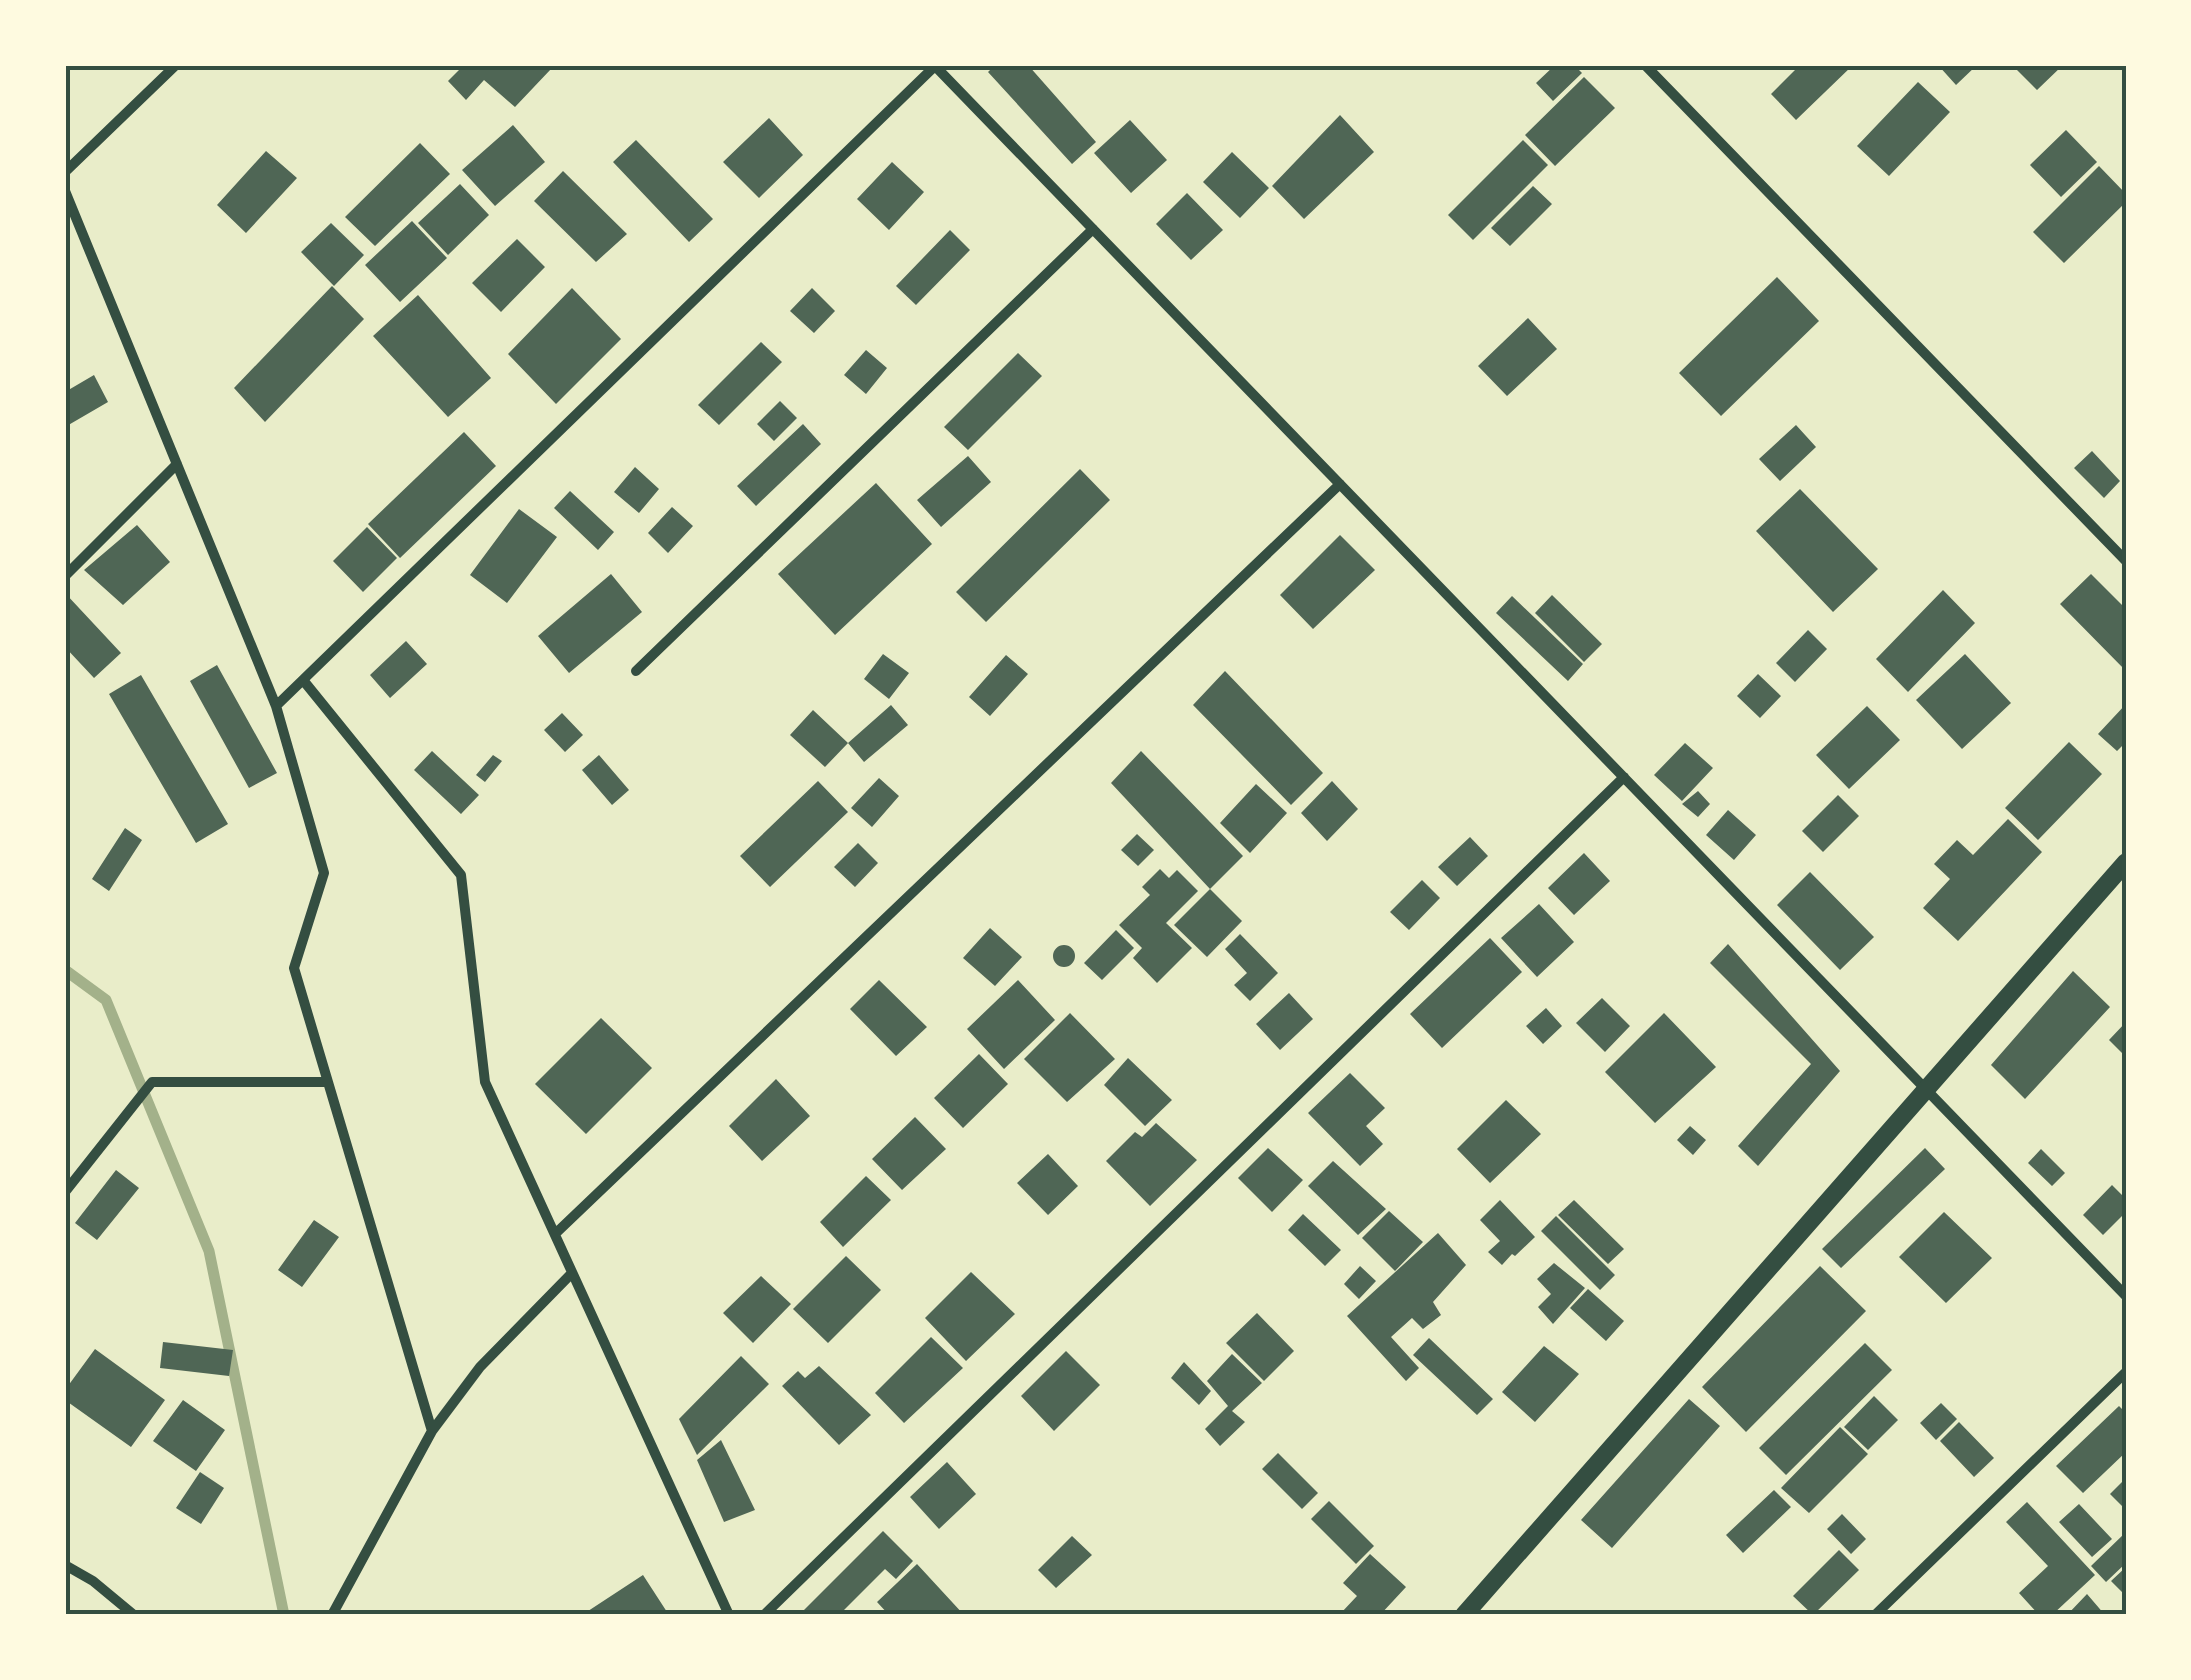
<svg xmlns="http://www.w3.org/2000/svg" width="2191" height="1680" viewBox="0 0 2191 1680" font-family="Montserrat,sans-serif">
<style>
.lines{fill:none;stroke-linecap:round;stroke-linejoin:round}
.stream{stroke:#a3b18a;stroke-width:11}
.building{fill:#4f6655}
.minor{stroke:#344e41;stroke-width:10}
.tertiary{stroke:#344e41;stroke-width:18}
.neatline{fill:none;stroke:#344e41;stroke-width:4}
</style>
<rect width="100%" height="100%" fill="#e9edc9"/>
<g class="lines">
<path class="stream" d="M65 970 106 1000 209 1251 284 1615"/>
</g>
<path class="building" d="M464 65H547L551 69 515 107 484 80 466 100 448 81Z
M995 65H1028L1096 142 1072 164 988 72Z
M1555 65H1574L1582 73 1553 101 1536 83Z
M1800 65H1853L1796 120 1771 94Z
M1938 65H1977L1956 85Z
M2012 65H2063L2037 90Z
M1584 77 1615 108 1555 166 1525 135Z
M1918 82 1950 112 1889 176 1857 146Z
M1340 115 1374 152 1304 219 1272 186Z
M769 118 803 155 759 198 723 162Z
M1130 120 1167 160 1131 193 1094 153Z
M513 125 545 162 495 206 462 170Z
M2066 130 2097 162 2061 197 2030 165Z
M636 140 713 219 689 242 613 162Z
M1523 140 1548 165 1473 240 1448 215Z
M420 143 450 174 375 246 345 217Z
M266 151 297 178 246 233 217 205Z
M1232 152 1269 188 1240 218 1203 182Z
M892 162 924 192 889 230 857 199Z
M2099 166 2126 194V202L2064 263 2033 232Z
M563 171 627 234 596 262 534 201Z
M460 184 489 215 448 255 418 223Z
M1533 186 1552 204 1510 246 1491 228Z
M1187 193 1223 230 1191 260 1156 224Z
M412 221 447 258 400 302 365 265Z
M331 223 364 255 334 286 301 252Z
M950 230 970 250 916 305 896 286Z
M517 239 545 267 501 312 472 283Z
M1777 277 1819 321 1721 416 1679 373Z
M332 286 364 319 265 422 234 388Z
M572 288 621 339 556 404 508 354Z
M812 288 835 311 814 333 790 311Z
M418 295 491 378 448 417 373 336Z
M1528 318 1557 349 1507 396 1478 366Z
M761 342 782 362 719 425 698 405Z
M866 350 887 368 866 394 844 375Z
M1018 353 1042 376 968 450 944 427Z
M94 375 108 402 65 427V392Z
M780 401 797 418 774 441 757 424Z
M803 424 821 444 756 506 737 486Z
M1796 425 1816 447 1780 481 1759 459Z
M464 432 496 466 400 558 368 524Z
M2092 451 2120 481 2104 498 2074 468Z
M968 456 991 482 941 527 917 500Z
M635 467 659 489 639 513 614 492Z
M1080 469 1110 500 986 622 956 592Z
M876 483 932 544 835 635 778 574Z
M1800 489 1878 569 1833 612 1756 531Z
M570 491 614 532 598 550 554 508Z
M672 507 693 526 668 553 648 533Z
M519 509 557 537 507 603 470 575Z
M137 525 170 562 123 605 84 570Z
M367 527 397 558 363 592 333 561Z
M1340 535 1375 570 1313 629 1280 595Z
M611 574 642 612 569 673 538 636Z
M2091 574 2126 609V671L2060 604Z
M1943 590 1975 623 1908 692 1876 659Z
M65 593 121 653 94 678 65 647Z
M1552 595 1602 644 1584 662 1535 613Z
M1512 596 1583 664 1568 681 1496 613Z
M1808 630 1827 649 1795 682 1776 663Z
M406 641 427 664 390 698 370 675Z
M883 654 909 673 889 699 864 679Z
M1965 654 2011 703 1962 749 1916 700Z
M1006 655 1028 674 990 716 969 697Z
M217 665 277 773 249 788 190 681Z
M1225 671 1323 773 1291 805 1193 705Z
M1758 674 1781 696 1760 718 1737 696Z
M141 675 228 824 196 843 109 694Z
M2126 704V742L2117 751 2098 734Z
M891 705 908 725 864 762 848 743Z
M1867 706 1900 740 1849 789 1816 755Z
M813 710 848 743 825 767 790 735Z
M562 713 583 735 565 752 544 730Z
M2069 742 2102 774 2038 840 2005 808Z
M1685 743 1713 768 1682 801 1654 775Z
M432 751 479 795 461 814 414 770Z
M1141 751 1243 856 1210 889 1111 783Z
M493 755 502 761 485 782 476 775Z
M599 755 629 790 612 805 582 770Z
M879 778 899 796 872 827 851 808Z
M818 781 848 812 770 887 740 856Z
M1332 781 1358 809 1327 841 1301 813Z
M1256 784 1287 813 1250 853 1220 823Z
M1698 791 1710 804 1698 817 1682 804Z
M1838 795 1859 816 1823 852 1802 831Z
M1728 810 1756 835 1734 860 1706 835Z
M2008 819 2042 852 1958 941 1923 908 1950 879 1934 864 1957 840 1973 855Z
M125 828 142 840 109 891 92 879Z
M1137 834 1154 850 1138 866 1121 850Z
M1470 837 1488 856 1457 886 1438 867Z
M858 843 878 863 855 887 834 867Z
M1584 853 1610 881 1574 915 1548 888Z
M1160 869 1169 878 1177 870 1198 891 1166 923 1192 948 1157 983 1133 958 1142 948 1119 925 1150 895 1142 887Z
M1810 872 1874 937 1840 970 1777 905Z
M1422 880 1440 898 1409 930 1390 912Z
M1210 889 1242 921 1207 957 1174 925Z
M1539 904 1574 942 1537 977 1501 938Z
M990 928 1022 957 995 986 963 958Z
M1116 930 1134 948 1102 980 1084 963Z
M1240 934 1278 973 1250 1001 1234 985 1247 973 1225 949Z
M1490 938 1522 972 1442 1048 1410 1014Z
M1728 944 1840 1071 1758 1166 1738 1146 1811 1064 1710 963Z
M1053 956a11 11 0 1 1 22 0a11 11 0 1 1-22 0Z
M2073 971 2110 1007 2025 1099 1991 1065Z
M879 980 927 1027 896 1056 850 1009Z
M1018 980 1055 1020 1004 1069 967 1029Z
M1289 993 1313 1019 1280 1050 1256 1024Z
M1602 998 1630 1026 1605 1052 1576 1023Z
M1546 1008 1562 1026 1543 1044 1526 1026Z
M1070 1013 1115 1059 1067 1102 1024 1059Z
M1664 1013 1716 1067 1655 1123 1605 1072Z
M601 1018 652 1068 586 1134 535 1084Z
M2126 1022V1057L2109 1040Z
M979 1054 1008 1084 963 1128 934 1098Z
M1128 1058 1172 1100 1145 1126 1104 1085Z
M1350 1073 1385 1108 1366 1126 1383 1144 1360 1166 1308 1113Z
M776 1079 810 1116 762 1161 729 1126Z
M1506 1100 1541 1134 1490 1183 1457 1149Z
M915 1117 946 1149 902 1190 872 1159Z
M1156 1123 1197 1160 1150 1206 1106 1161 1135 1132 1142 1137Z
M1690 1126 1706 1140 1693 1155 1677 1140Z
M1268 1148 1303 1180 1272 1212 1238 1178Z
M1925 1148 1945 1169 1841 1268 1822 1249Z
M2041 1149 2065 1173 2052 1186 2028 1163Z
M1048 1154 1078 1186 1048 1215 1017 1183Z
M1333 1161 1386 1209 1358 1235 1308 1186Z
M116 1170 139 1188 97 1240 75 1223Z
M866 1176 891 1200 843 1247 820 1222Z
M2112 1185 2126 1199V1212L2103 1235 2083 1215Z
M1500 1200 1535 1237 1515 1256 1512 1254 1502 1265 1488 1252 1500 1241 1480 1220Z
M1574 1200 1624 1249 1608 1264 1558 1215Z
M1389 1211 1423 1242 1395 1271 1362 1238Z
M1944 1212 1992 1258 1946 1303 1899 1257Z
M1303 1214 1341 1250 1325 1266 1288 1230Z
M1556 1216 1615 1275 1600 1290 1541 1231Z
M314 1220 339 1237 302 1287 278 1270Z
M1438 1233 1466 1265 1433 1302 1441 1315 1423 1329 1412 1318 1391 1337 1419 1368 1406 1381 1347 1316Z
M846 1256 881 1290 828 1343 793 1309Z
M1554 1263 1585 1288 1553 1324 1538 1307 1551 1294 1537 1279Z
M1360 1266 1376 1281 1359 1299 1344 1284Z
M1820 1266 1866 1311 1746 1432 1702 1387Z
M971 1272 1015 1314 966 1361 925 1318Z
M761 1276 791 1304 753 1343 723 1313Z
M1588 1289 1624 1321 1606 1341 1570 1308Z
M1257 1313 1294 1351 1264 1381 1226 1343Z
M931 1337 963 1368 904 1423 875 1393Z
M1429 1338 1493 1399 1477 1415 1413 1355Z
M163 1342 233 1350 229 1376 160 1368Z
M1865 1343 1892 1370 1786 1475 1759 1448Z
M1544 1346 1579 1374 1535 1422 1502 1392Z
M95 1349 165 1400 131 1447 65 1400V1390Z
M1066 1351 1100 1385 1054 1431 1021 1396Z
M1232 1354 1262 1383 1232 1411 1245 1422 1220 1446 1205 1429 1228 1406 1207 1381Z
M741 1356 769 1384 697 1455 679 1419Z
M1184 1362 1211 1391 1199 1405 1171 1378Z
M819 1366 871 1415 839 1445 782 1386 798 1371 805 1378Z
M1874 1396 1898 1420 1868 1450 1844 1427Z
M1689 1399 1720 1426 1612 1548 1581 1520Z
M183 1400 225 1430 196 1471 153 1441Z
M1941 1403 1957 1419 1936 1440 1920 1423Z
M2119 1406 2126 1413V1452L2083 1493 2056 1466Z
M1959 1422 1994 1458 1974 1477 1940 1441Z
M1840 1427 1868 1454 1809 1513 1781 1488Z
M721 1440 755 1510 724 1522 697 1460Z
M1278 1453 1318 1493 1302 1509 1262 1469Z
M947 1462 976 1494 939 1529 910 1497Z
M200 1472 224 1488 201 1524 176 1508Z
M2126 1478V1510L2110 1494Z
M1774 1490 1791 1507 1743 1553 1726 1535Z
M1329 1501 1374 1546 1356 1564 1311 1519Z
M2027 1502 2095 1575 2052 1615H2039L2019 1593 2048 1566 2006 1522Z
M2079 1504 2112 1539 2092 1557 2059 1522Z
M1842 1514 1866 1539 1851 1554 1827 1529Z
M883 1531 913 1561 896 1579 885 1569 839 1615H799Z
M2126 1532V1563L2106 1582 2091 1566Z
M1072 1536 1092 1555 1056 1588 1038 1570Z
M1839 1550 1859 1570 1813 1615 1793 1596Z
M1370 1554 1406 1587 1380 1615H1343L1341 1613 1357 1596 1343 1583Z
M917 1564 964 1615H889L877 1602Z
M2126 1567V1596L2111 1581Z
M643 1575 667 1612 663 1615H582Z
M2087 1594 2105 1615H2067Z"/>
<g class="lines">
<path class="minor" d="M1645 65 2126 561
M935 66 2126 1296
M65 172 176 65
M65 191 276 706 324 873 294 968 432 1431
M65 576 177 464
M636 671 1093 229
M303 680 461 875 485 1082 729 1615
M276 706 936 65
M65 1192 152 1082H328
M555 1234 1340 484
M65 1565 93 1581 134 1615
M332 1615 432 1431 480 1367 572 1273
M764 1615 1624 777
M1875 1615 2126 1372"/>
<path class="tertiary" d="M1464 1615 2126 862"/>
</g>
<rect width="2191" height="1680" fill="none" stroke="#fefae0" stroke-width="135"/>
<rect x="68" y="68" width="2056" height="1544" class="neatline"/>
</svg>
